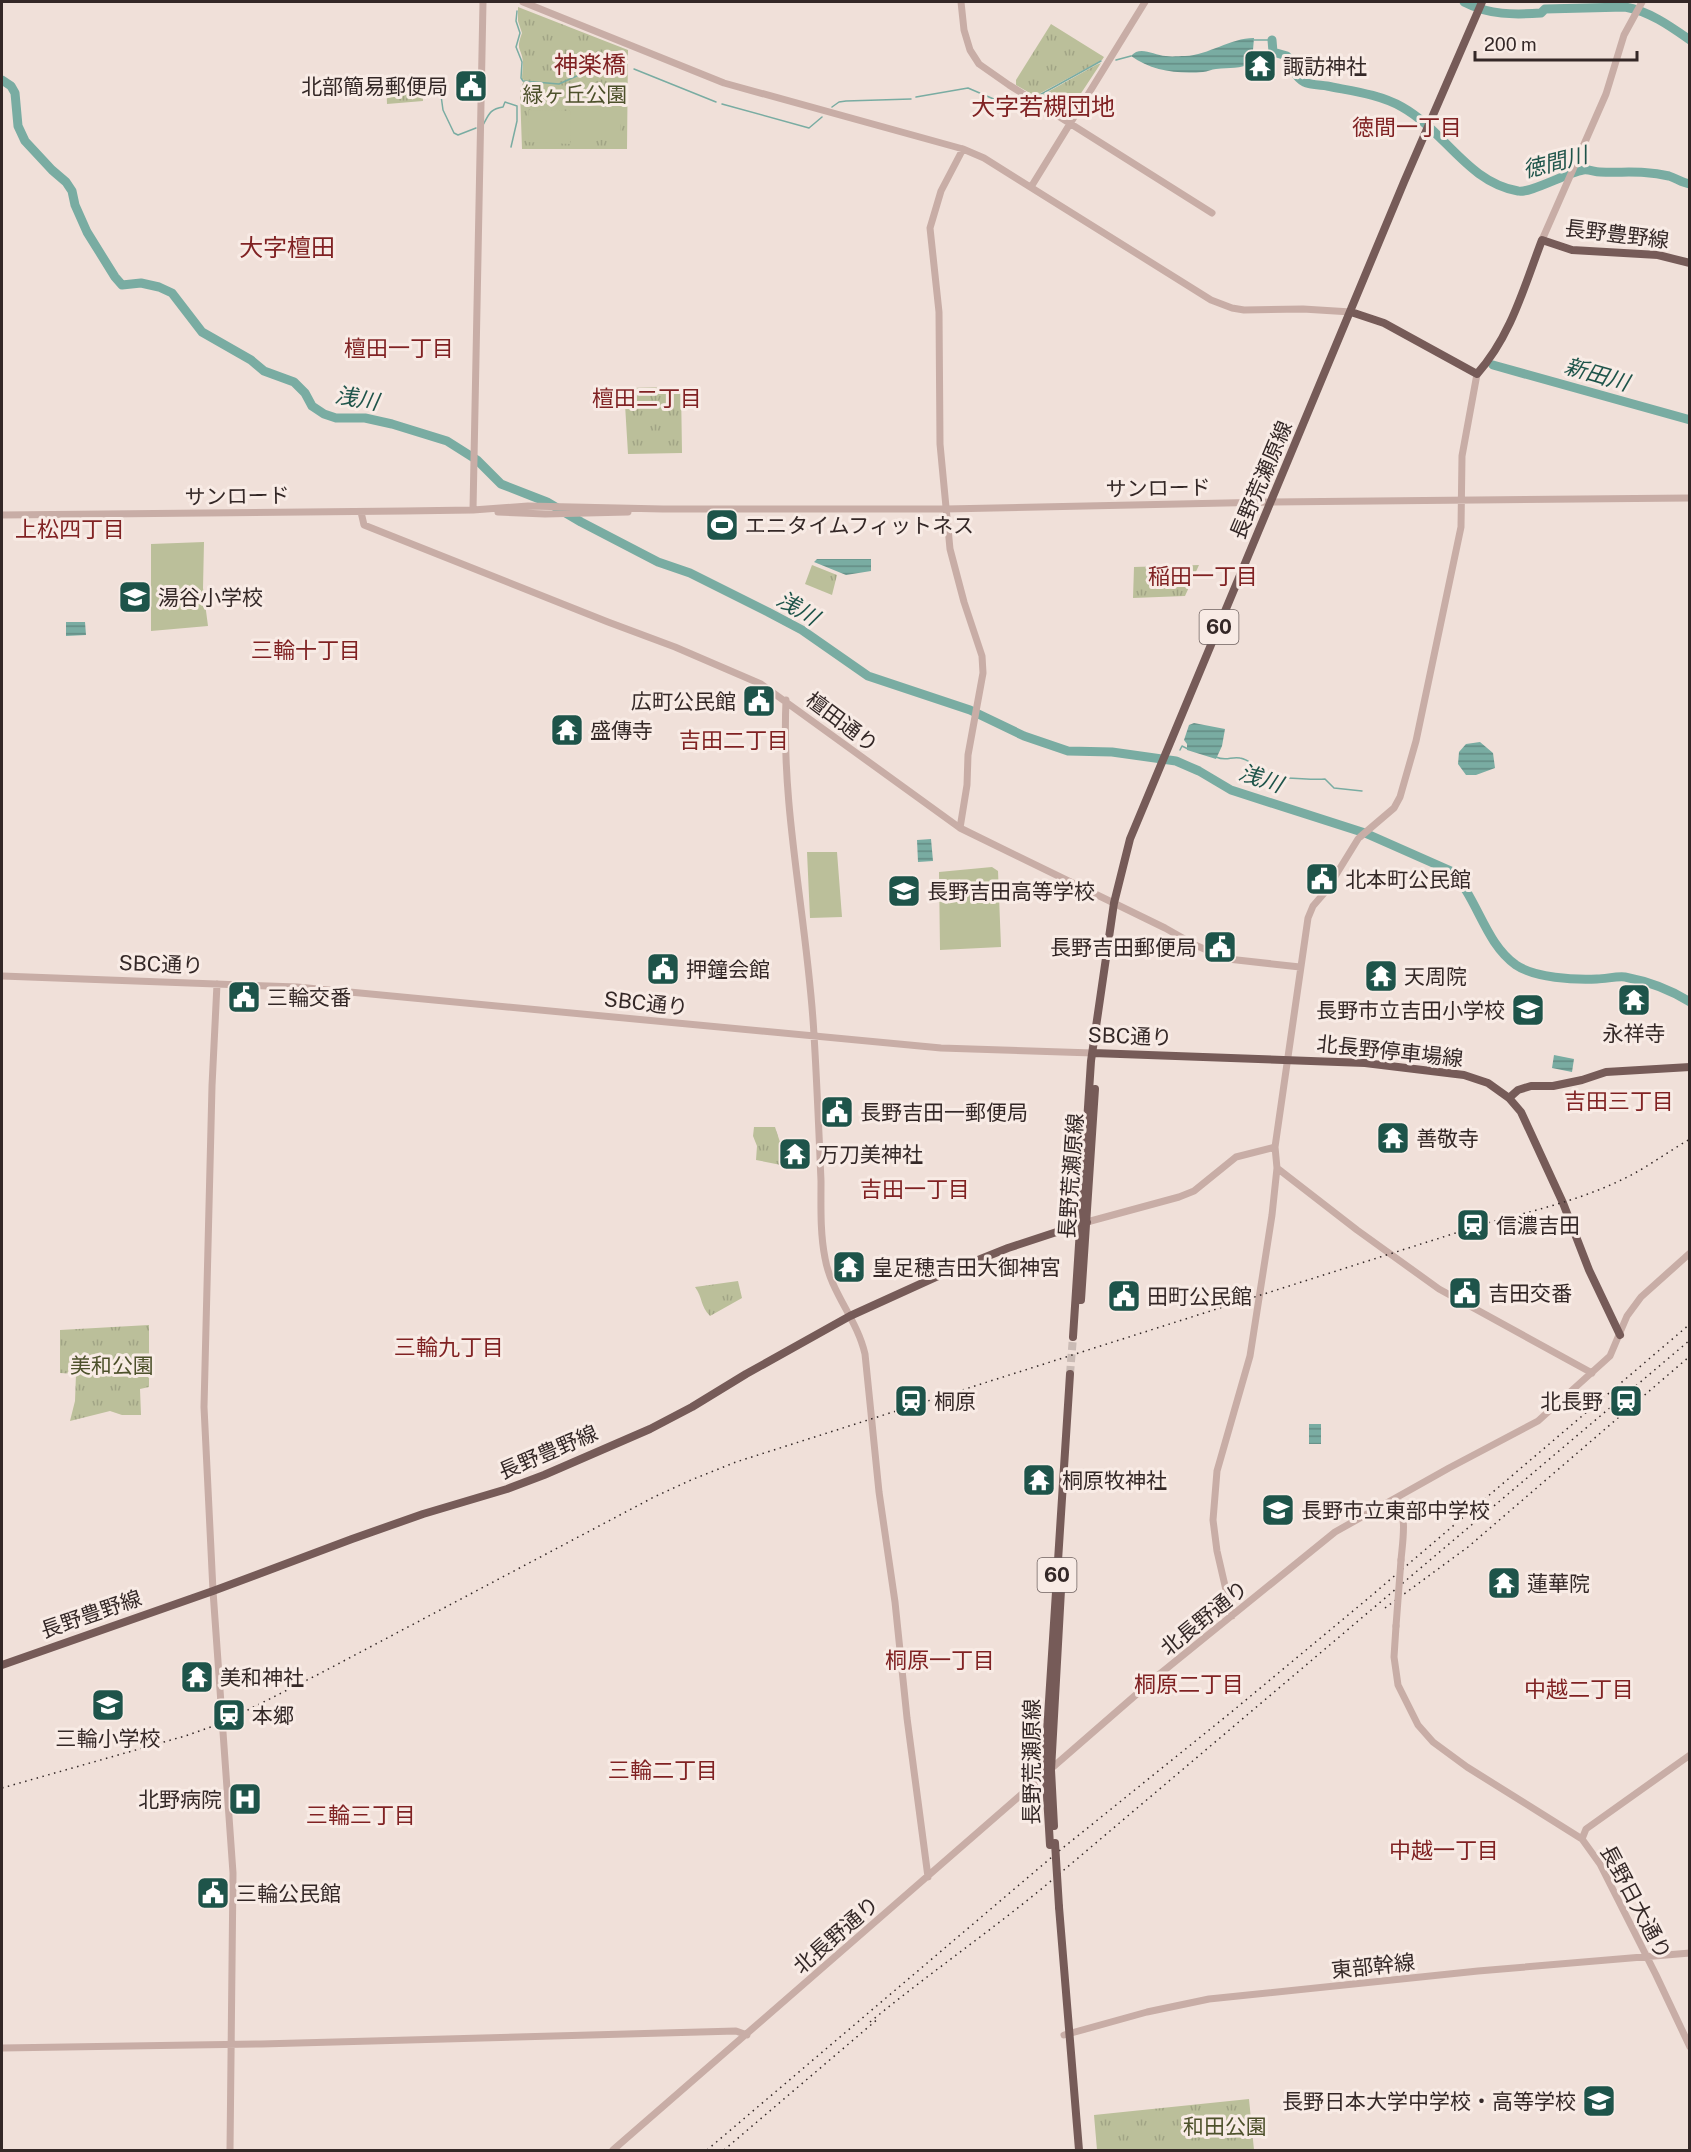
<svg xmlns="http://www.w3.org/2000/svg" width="1691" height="2152" viewBox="0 0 1691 2152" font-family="'Public Sans','Noto Sans JP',sans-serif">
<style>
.park{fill:url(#park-tufts)}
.pitch{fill:#bbbf9a}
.water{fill:url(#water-rules)}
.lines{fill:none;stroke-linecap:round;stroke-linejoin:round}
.stream{stroke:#79aca2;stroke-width:1.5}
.river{stroke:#79aca2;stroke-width:9}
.major-tunnel{stroke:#cabbb5;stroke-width:8;stroke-dasharray:8 4;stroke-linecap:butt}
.minor{stroke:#c8ada6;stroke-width:7}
.major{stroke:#765b58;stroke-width:8}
.rail{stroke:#342827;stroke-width:1.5;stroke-dasharray:1.5 4.5;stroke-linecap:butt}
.minor-bridge{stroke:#c8ada6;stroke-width:7}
.major-bridge{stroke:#765b58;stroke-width:8}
.labels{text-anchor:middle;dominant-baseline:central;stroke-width:6;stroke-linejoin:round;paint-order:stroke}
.shield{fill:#f8ebe5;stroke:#6f6260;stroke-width:1.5}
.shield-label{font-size:20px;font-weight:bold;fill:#342827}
.poi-label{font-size:21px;fill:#342827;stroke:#f8ebe5;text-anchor:start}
.park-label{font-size:21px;fill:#4d512b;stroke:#f8ebe5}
.street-label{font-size:21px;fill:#342827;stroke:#f8ebe5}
.neighbourhood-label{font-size:22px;fill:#802223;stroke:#f8ebe5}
.water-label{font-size:22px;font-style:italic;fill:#1e544a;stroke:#f8ebe5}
.quarter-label{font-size:24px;fill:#802223;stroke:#f8ebe5}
</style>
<defs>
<pattern id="park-tufts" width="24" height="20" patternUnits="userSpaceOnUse" patternTransform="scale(1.5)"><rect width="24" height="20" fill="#bbbf9a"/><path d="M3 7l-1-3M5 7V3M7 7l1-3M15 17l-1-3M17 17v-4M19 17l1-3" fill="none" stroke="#a1a485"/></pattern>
<pattern id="water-rules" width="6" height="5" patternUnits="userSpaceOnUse" patternTransform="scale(1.5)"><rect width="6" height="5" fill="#79aca2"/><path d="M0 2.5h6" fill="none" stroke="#648c84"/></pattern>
</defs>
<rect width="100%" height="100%" fill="#f0e0d9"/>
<path class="park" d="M518 7 628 50 627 149H522L520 91 524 80 522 79C522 74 523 68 523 63 522 47 515 52 522 33L518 21Z
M1051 24 1104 57 1102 60 1035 96 1016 85V80Z
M1101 63 1066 116 1037 98 1096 65Z
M422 77 423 101 387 104 386 78Z
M681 387 682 453 628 454 624 388Z
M812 565 837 575 832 595 805 584Z
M1199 565 1185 596 1133 598 1134 567Z
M754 1127H775L781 1145V1165L756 1160 757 1146 753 1136Z
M738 1281 742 1298 710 1316C700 1306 703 1298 695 1287Z
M149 1325V1387L140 1389 141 1415H122L110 1411 70 1421 75 1401 76 1374 60 1373V1330Z
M1249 2099 1254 2150H1097L1094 2115Z"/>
<path class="pitch" d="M589 88 620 97V140H577V92Z
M529 110 571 111 570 144 528 142Z
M204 542 203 588 208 626 151 631V544Z
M807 852H837L842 917 810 918Z
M992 867 998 871 1001 947 940 950 939 872Z"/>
<path class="water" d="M1254 38 1252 62C1240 70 1230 67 1216 69 1212 69 1207 72 1203 72 1177 74 1152 71 1131 56 1140 45 1153 55 1166 56 1172 57 1179 56 1185 56 1209 55 1230 38 1254 38Z
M817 559H871V571L846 575 814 562Z
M66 622H85L86 635 66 636Z
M1194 723 1225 729 1222 746 1216 759 1187 750V744L1184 740 1189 725Z
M1480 742 1493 753 1495 768 1476 775H1466L1458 764 1459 752 1466 744Z
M931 839 933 861 918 862 917 840Z
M1554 1055 1574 1059 1572 1072 1552 1068Z
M1309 1424H1321V1444H1309Z
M121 1706V1720L101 1721V1707Z"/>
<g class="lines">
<path class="stream" d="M517 11 516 21 520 33 516 47 522 62 521 78 523 81 559 84 581 74 601 69 610 55 616 56 618 67
M1254 40H1272
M1116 60 1131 56
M634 69 716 102
M439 81 443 110 454 133 458 135 476 128
M916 97 968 88 996 100
M1036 97 1101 61
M1002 101 1020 97
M722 104 809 128 822 117
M832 107 839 102 846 101 911 99
M483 125C489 114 490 109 503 107L505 102 517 106V121L511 147
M1180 750 1182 746 1188 749
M1216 757C1227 762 1231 756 1240 758 1256 761 1263 778 1280 777
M1176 761V759
M1286 778C1300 778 1311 780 1325 779L1334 788 1362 791"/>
<path class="river" d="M1464 2C1489 15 1514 15 1541 13L1545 9 1625 7C1649 11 1670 26 1690 40
M1272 40 1273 52 1287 56C1291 66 1294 76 1304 82 1310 85 1320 85 1327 86 1351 91 1379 94 1402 107 1445 131 1467 182 1518 191 1529 194 1566 173 1583 170 1589 169 1594 172 1600 172 1625 173 1643 170 1669 176 1676 178 1682 183 1690 184
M2 80 11 86 15 93 18 126 25 141 52 170 66 182 72 191 75 205 87 232 115 277 122 285 141 283 159 287 172 293 202 332 251 360 264 371 294 382 305 393 312 406 324 414 336 418H365L392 424 447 441 477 460 501 484 547 502 581 522 658 562 690 573 768 612 802 630 868 676 970 710 1024 736 1068 751 1112 752 1176 761 1199 771 1231 790 1365 833 1451 871C1478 898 1484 942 1516 965 1535 978 1574 980 1597 979 1606 979 1616 976 1625 977 1646 981 1671 990 1690 1002
M1493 365 1690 420"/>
<path class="major-tunnel" d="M1070 1374 1073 1337"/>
<path class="minor" d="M523 2 724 83 963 149 984 158 1211 300 1232 308 1244 310 1303 309 1351 312
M961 2 964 30 970 50 979 64 1009 85 1212 213
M1031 187 1145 2
M1542 240 1606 94 1624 35 1642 2
M473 510 483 2
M361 512 364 525 608 622 675 647 761 684 960 828 1165 928 1195 945 1228 959 1300 967
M498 512 545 514 628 512
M2 515 404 511 473 510 528 506 663 509H946L1272 502 1690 498
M786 700C781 813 808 923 814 1035 817 1084 819 1133 821 1181 821 1206 820 1233 825 1258 831 1293 857 1319 865 1354L879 1492 895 1602 907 1718 928 1877
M960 828 967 785 968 755 983 673 982 656 964 602 950 549 940 444 939 312 930 228 941 191 963 149
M1360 837 1394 808 1400 797 1416 741 1461 527 1462 456 1477 374
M1358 839 1326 891 1313 906 1308 918 1275 1147 1277 1168 1357 1230 1439 1289 1592 1373
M2 976 297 987 941 1048 1093 1053
M217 984 212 1086 204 1407 213 1591 233 1873 230 2150
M1087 1222 1179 1197 1194 1191 1236 1157 1275 1147
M1397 1498C1407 1518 1403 1538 1401 1560
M1232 1616 1217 1551 1213 1520 1217 1471 1250 1356 1272 1215 1277 1168
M1396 1626 1394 1657 1398 1685 1418 1725 1433 1742 1467 1767 1582 1839 1600 1864 1656 1975 1690 2047
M1582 1839 1586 1829 1690 1755
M1064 2035 1147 2012 1209 1999 1478 1971 1690 1953
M2 2048 261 2044 736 2031 747 2035
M613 2150 1161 1673 1335 1532 1449 1468 1538 1421 1610 1356 1627 1316 1641 1297 1690 1253"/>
<path class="major" d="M1351 312 1384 323 1477 374C1511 336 1524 287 1542 240L1572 250 1658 255 1690 263
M1093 1053 1365 1063 1464 1075 1488 1083 1509 1098 1521 1112 1563 1203 1589 1270 1620 1335
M1509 1098 1518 1090 1531 1086H1553L1582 1080 1606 1072 1690 1067
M1081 1300 1095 1089
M1073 1337 1091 1061 1114 903 1130 839 1404 182 1482 2
M2 1665 213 1591 352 1539 423 1514 507 1489 544 1475 650 1429 692 1407 746 1374 850 1316 938 1276 1008 1248 1087 1222
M1054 1826 1051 1770 1061 1590
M1050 1845 1045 1763 1070 1374
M1059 1907 1079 2150"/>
<path class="rail" d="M1385 1608 1468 1547 1690 1356
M2 1788 185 1736 222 1723 319 1674 654 1497 691 1480 736 1462 1487 1223C1537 1210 1589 1198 1635 1173 1653 1163 1671 1150 1690 1139
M870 2022C927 1975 988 1933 1045 1886L1690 1340
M707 2150 1059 1851 1229 1714 1365 1601 1690 1324
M724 2150 879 2018"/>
<path class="minor-bridge" d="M1396 1626 1401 1560"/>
<path class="major-bridge" d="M1055 1843 1059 1907"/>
</g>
<defs>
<g id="temple-square" transform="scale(1.725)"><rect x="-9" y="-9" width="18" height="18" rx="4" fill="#1e544a" stroke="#f8ebe5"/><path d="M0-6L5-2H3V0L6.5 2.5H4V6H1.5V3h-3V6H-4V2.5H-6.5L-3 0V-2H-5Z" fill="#fff"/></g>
<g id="civic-square" transform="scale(1.725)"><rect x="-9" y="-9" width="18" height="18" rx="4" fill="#1e544a" stroke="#f8ebe5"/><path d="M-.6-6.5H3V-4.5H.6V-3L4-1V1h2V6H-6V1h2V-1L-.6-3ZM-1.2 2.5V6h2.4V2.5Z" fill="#fff"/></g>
<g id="stadium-square" transform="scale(1.725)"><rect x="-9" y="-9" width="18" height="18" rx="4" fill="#1e544a" stroke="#f8ebe5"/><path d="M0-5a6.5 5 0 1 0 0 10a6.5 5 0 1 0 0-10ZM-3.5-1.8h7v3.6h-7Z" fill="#fff"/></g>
<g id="school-square" transform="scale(1.725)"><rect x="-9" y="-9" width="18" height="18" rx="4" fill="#1e544a" stroke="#f8ebe5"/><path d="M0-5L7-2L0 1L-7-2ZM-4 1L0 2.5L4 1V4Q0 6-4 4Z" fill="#fff"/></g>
<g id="station-square" transform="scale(1.725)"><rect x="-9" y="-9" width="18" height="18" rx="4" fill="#1e544a" stroke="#f8ebe5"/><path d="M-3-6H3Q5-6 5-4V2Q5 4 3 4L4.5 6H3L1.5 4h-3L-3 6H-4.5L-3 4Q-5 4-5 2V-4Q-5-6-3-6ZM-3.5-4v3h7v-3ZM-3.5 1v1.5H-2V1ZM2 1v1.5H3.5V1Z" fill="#fff"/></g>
<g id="hospital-square" transform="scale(1.725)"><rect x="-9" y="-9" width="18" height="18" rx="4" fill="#1e544a" stroke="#f8ebe5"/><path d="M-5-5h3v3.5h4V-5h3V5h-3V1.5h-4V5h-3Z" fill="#fff"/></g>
</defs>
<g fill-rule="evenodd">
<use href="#temple-square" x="1260" y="66"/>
<use href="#civic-square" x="471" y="86"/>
<use href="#stadium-square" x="722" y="525"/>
<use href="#school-square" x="135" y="597"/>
<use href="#civic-square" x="759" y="701"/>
<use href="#temple-square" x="567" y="730"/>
<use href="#civic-square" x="1322" y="879"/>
<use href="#school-square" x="904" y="891"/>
<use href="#civic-square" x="1220" y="947"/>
<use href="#civic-square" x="663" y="969"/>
<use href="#temple-square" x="1381" y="976"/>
<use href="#civic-square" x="244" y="997"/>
<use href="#temple-square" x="1634" y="1000"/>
<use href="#school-square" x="1528" y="1010"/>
<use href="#civic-square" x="837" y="1112"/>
<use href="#temple-square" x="1393" y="1138"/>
<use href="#temple-square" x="795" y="1154"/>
<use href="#station-square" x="1473" y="1225"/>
<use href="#temple-square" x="849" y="1267"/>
<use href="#civic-square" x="1465" y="1293"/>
<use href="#civic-square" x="1124" y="1296"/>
<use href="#station-square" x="911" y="1401"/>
<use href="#station-square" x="1626" y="1401"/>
<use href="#temple-square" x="1039" y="1480"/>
<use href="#school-square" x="1278" y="1510"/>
<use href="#temple-square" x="1504" y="1583"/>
<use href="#temple-square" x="197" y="1677"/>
<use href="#school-square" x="108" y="1705"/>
<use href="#station-square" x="229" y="1715"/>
<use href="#hospital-square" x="245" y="1799"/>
<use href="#civic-square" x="213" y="1893"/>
<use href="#school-square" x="1599" y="2101"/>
</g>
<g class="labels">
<g class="shield">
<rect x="1199.5" y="610" width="39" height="34" rx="4.5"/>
<rect x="1037.5" y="1558" width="39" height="34" rx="4.5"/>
</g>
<g class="shield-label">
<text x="1219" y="627">60</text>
<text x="1057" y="1575">60</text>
</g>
<g class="poi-label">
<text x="1283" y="66">諏訪神社</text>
<text x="448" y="86" text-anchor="end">北部簡易郵便局</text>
<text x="745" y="525">エニタイムフィットネス</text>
<text x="158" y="597">湯谷小学校</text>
<text x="736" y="701" text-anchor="end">広町公民館</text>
<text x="590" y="730">盛傳寺</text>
<text x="1345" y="879">北本町公民館</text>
<text x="927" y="891">長野吉田高等学校</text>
<text x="1197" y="947" text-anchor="end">長野吉田郵便局</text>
<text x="686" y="969">押鐘会館</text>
<text x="1404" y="976">天周院</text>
<text x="267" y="997">三輪交番</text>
<text x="1505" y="1010" text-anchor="end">長野市立吉田小学校</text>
<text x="1634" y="1033" text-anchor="middle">永祥寺</text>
<text x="860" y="1112">長野吉田一郵便局</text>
<text x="1416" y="1138">善敬寺</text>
<text x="818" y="1154">万刀美神社</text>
<text x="1496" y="1225">信濃吉田</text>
<text x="872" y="1267">皇足穂吉田大御神宮</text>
<text x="1488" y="1293">吉田交番</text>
<text x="1147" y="1296">田町公民館</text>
<text x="934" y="1401">桐原</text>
<text x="1603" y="1401" text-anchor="end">北長野</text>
<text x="1062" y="1480">桐原牧神社</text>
<text x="1301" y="1510">長野市立東部中学校</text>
<text x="1527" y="1583">蓮華院</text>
<text x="220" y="1677">美和神社</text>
<text x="252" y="1715">本郷</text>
<text x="108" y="1738" text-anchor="middle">三輪小学校</text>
<text x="222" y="1799" text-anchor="end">北野病院</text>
<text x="236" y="1893">三輪公民館</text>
<text x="1576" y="2101" text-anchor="end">長野日本大学中学校・高等学校</text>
</g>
<g class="park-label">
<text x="575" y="94">緑ヶ丘公園</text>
<text x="112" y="1365">美和公園</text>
<text x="1225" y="2126">和田公園</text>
</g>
<g class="street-label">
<text transform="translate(1617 234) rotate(7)">長野豊野線</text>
<text transform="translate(1261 480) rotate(-67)">長野荒瀬原線</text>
<text transform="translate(1158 488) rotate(-1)">サンロード</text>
<text transform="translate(237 496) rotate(-1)">サンロード</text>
<text transform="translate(842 722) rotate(37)">檀田通り</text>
<text transform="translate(161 964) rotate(2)">SBC通り</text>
<text transform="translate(646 1003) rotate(6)">SBC通り</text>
<text transform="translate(1130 1036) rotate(2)">SBC通り</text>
<text transform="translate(1390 1051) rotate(6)">北長野停車場線</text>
<text transform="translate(1071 1176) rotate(-86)">長野荒瀬原線</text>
<text transform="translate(548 1452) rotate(-23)">長野豊野線</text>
<text transform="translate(91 1614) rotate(-19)">長野豊野線</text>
<text transform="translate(1204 1618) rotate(-39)">北長野通り</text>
<text transform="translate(1031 1762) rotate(-90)">長野荒瀬原線</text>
<text transform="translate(1636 1902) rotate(62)">長野日大通り</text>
<text transform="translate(836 1935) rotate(-41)">北長野通り</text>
<text transform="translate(1373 1966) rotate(-6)">東部幹線</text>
</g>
<g class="neighbourhood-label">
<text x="1407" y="127">徳間一丁目</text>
<text x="399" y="348">檀田一丁目</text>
<text x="647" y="398">檀田二丁目</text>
<text x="70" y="529">上松四丁目</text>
<text x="1203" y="576">稲田一丁目</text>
<text x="306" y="650">三輪十丁目</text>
<text x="734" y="740">吉田二丁目</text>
<text x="1619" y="1101">吉田三丁目</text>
<text x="915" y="1189">吉田一丁目</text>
<text x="449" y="1347">三輪九丁目</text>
<text x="940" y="1660">桐原一丁目</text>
<text x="1189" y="1684">桐原二丁目</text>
<text x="1579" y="1689">中越二丁目</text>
<text x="663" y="1770">三輪二丁目</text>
<text x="361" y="1815">三輪三丁目</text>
<text x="1444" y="1850">中越一丁目</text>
</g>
<g class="water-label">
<text transform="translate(1555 162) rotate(-14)">徳間川</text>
<text transform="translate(1597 374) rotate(16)">新田川</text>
<text transform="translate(357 398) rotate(10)">浅川</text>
<text transform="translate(798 608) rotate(31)">浅川</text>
<text transform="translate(1261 778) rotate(19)">浅川</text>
</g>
<g class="quarter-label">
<text x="590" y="64">神楽橋</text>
<text x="1043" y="106">大字若槻団地</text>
<text x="287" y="247">大字檀田</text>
</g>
</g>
<rect width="1691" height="2152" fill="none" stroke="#342827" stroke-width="6"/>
<path d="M1475 51v9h162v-9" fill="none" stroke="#342827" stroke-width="3"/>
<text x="1484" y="51" font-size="18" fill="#342827" stroke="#f8ebe5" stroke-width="4.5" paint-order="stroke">200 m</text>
</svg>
